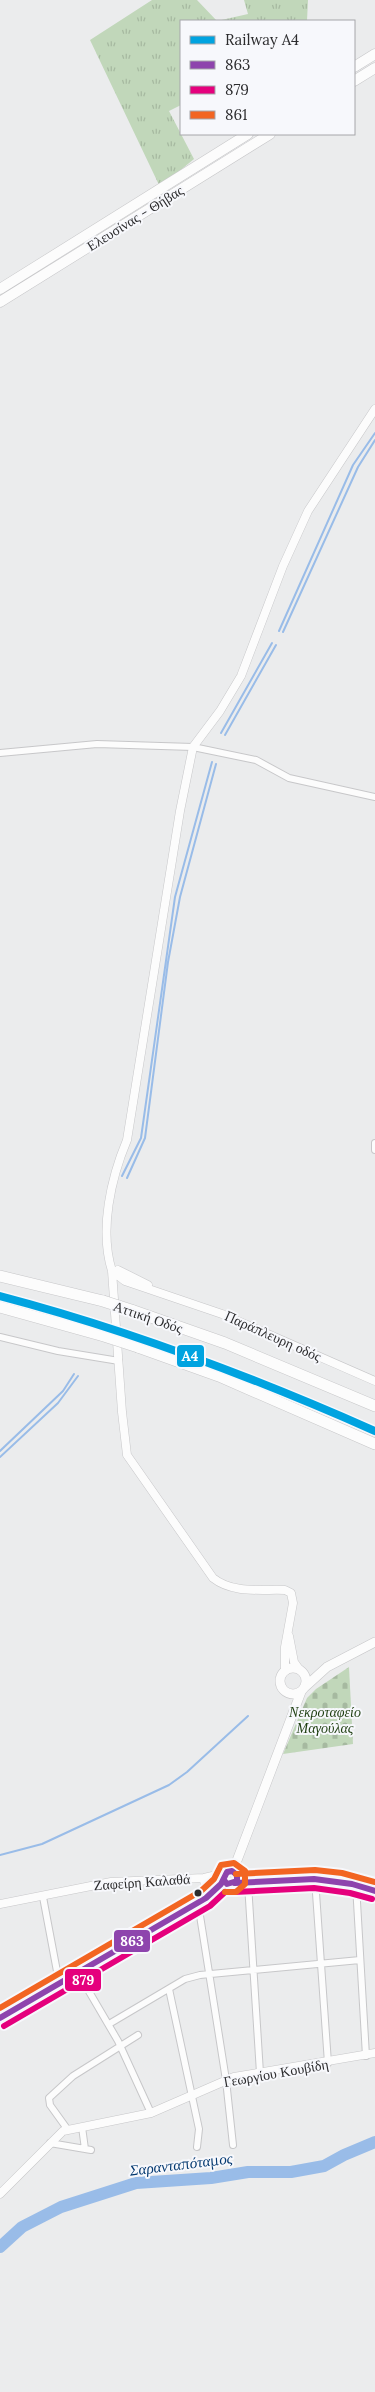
<svg xmlns="http://www.w3.org/2000/svg" width="375" height="2392" viewBox="0 0 375 2392" font-family="Lora,serif">
<style>
.grass{fill:url(#grass-tufts)}
.cemetery{fill:url(#cemetery-stones)}
.lines{fill:none;stroke-linecap:round;stroke-linejoin:round}
.stream{stroke:#99bce8;stroke-width:2}
.river{stroke:#99bce8;stroke-width:12}
.minor-casing{stroke:#c7c7c9;stroke-width:8}
.tertiary-casing{stroke:#c7c7c9;stroke-width:9}
.secondary-casing{stroke:#c7c7c9;stroke-width:10}
.primary-casing{stroke:#c7c7c9;stroke-width:11}
.motorway-casing{stroke:#c7c7c9;stroke-width:12}
.minor{stroke:#fcfcfc;stroke-width:6}
.tertiary{stroke:#fcfcfc;stroke-width:8}
.secondary{stroke:#fcfcfc;stroke-width:9}
.primary{stroke:#fcfcfc;stroke-width:10}
.motorway{stroke:#fcfcfc;stroke-width:11}
.motorway-bridge-casing{stroke:#c7c7c9;stroke-width:12;stroke-linecap:butt}
.motorway-bridge{stroke:#fcfcfc;stroke-width:11}
.bus-1-casing{stroke:#f7f8fc;stroke-width:10}
.bus-2-casing{stroke:#f7f8fc;stroke-width:10}
.bus-3-casing{stroke:#f7f8fc;stroke-width:10}
.bus-1{stroke:#8e44ad;stroke-width:6}
.bus-2{stroke:#e5007d;stroke-width:6}
.bus-3{stroke:#f26522;stroke-width:6}
.rail-1-casing{stroke:#f7f8fc;stroke-width:11}
.rail-1{stroke:#00a3e0;stroke-width:8}
.bus-dot{fill:#2c2c2e;stroke:#f7f8fc;stroke-width:2}
.labels{text-anchor:middle;dominant-baseline:central;stroke-width:4;stroke-linejoin:round;paint-order:stroke}
.street-label{font-size:14px;fill:#2c2c2e;stroke:#f7f8fc}
.park-label{font-size:14px;font-style:italic;fill:#1f3f11;stroke:#f7f8fc}
.water-label{font-size:15px;font-style:italic;fill:#043970;stroke:#f7f8fc}
.line-badge{stroke:#f7f8fc;stroke-width:2}
.badge-label{font-size:14px;text-anchor:middle;font-weight:bold;fill:#fff}
</style>
<defs>
<pattern id="grass-tufts" width="24" height="20" patternUnits="userSpaceOnUse" patternTransform="scale(1.25)"><rect width="24" height="20" fill="#c1d7ba"/><path d="M3 7l-1-3M5 7V3M7 7l1-3M15 17l-1-3M17 17v-4M19 17l1-3" fill="none" stroke="#a6b9a0"/></pattern>
<pattern id="cemetery-stones" width="16" height="16" patternUnits="userSpaceOnUse" patternTransform="scale(1.25)"><rect width="16" height="16" fill="#c1d7ba"/><path d="M2 7V4a2 2 0 0 1 4 0v3zM10 15v-3a2 2 0 0 1 4 0v3z" fill="#a6b9a0"/></pattern>
</defs>
<rect width="100%" height="100%" fill="#ebeced"/>
<path class="grass" d="M152 0H197L217 21 248 14 244 0H308L307 21H181V105L169 111 194 159 160 187 90 40Z"/>
<path class="cemetery" d="M349 1667 353 1744 283 1754 307 1698 316 1689Z"/>
<g class="lines">
<path class="stream" d="M279 631 353 465 375 433
M283 632 358 467 375 440
M221 733 272 643
M225 735 276 645
M122 1176 141 1138 175 897 212 762
M127 1178 145 1138 168 962 180 897 216 764
M0 1451 63 1391 74 1374
M0 1457 58 1403 78 1376
M0 1855 42 1844 169 1785 187 1772 248 1716"/>
<path class="river" d="M0 2247 22 2227 61 2207 136 2183 211 2178 248 2172H291L324 2166 344 2155 375 2142"/>
<g class="minor-casing">
<path id="minor" d="M0 753 97 744 193 747 256 760 289 778 375 797
M375 1143V1150
M0 1337 58 1351 119 1361
M315 1879 328 2063
M248 1884 260 2073
M356 1885 366 2056
M43 1897 59 1982
M198 1903 226 2080 233 2145
M77 1971 118 2041 151 2113
M169 1989 199 2129 197 2147
M109 2024 185 1979 200 1975 360 1960
M82 2127 85 2149
M68 2130 50 2105 49 2098 73 2076 138 2035
M50 2143 91 2150"/>
</g>
<g class="tertiary-casing">
<path id="tertiary" d="M118 1270 148 1285
M112 1271 125 1281 222 1314 375 1381
M289 1636 294 1662 299 1669
M285 1671V1647L293 1603 291 1593 285 1590C262 1589 233 1594 213 1578L127 1455 122 1412 112 1271C99 1230 111 1178 127 1140L180 811 193 747 220 711 241 676 283 566 308 511 375 409
M204 1878 206 1898
M0 1904 111 1882 204 1878 225 1873
M0 2194 63 2131 151 2113 234 2077 375 2053"/>
</g>
<g class="secondary-casing">
<path id="secondary" d="M280 1681a13 13 0 1 1 26 0a13 13 0 1 1-26 0Z
M305 1687 327 1667 375 1642
M233 1871 301 1692
M237 1875C245 1878 252 1877 260 1877 298 1881 339 1876 375 1891
M235 1883 259 1884 272 1881
M207 1898 217 1895 231 1885
M0 2018 206 1898 221 1884 227 1872 232 1871 237 1875V1881L233 1884H227L224 1880"/>
</g>
<g class="primary-casing">
<path id="primary" d="M354 67 375 54
M354 81 375 68
M0 289 248 134
M0 302 270 134"/>
</g>
<g class="motorway-casing">
<path id="motorway" d="M0 1276 103 1301
M0 1307 104 1336
M131 1310 225 1343 375 1406
M138 1347 219 1376 375 1444"/>
</g>
<use href="#minor" class="minor"/>
<use href="#tertiary" class="tertiary"/>
<use href="#secondary" class="secondary"/>
<use href="#primary" class="primary"/>
<use href="#motorway" class="motorway"/>
<g class="motorway-bridge-casing">
<path id="motorway-bridge" d="M103 1301 131 1310
M104 1336 138 1347"/>
</g>
<use href="#motorway-bridge" class="motorway-bridge"/>
<g class="bus-1-casing">
<path id="bus-1" d="M235 1883 314 1879 352 1884 375 1891
M0 2018 206 1898 221 1884 227 1872 232 1871 237 1875V1881L227 1884 224 1880"/>
</g>
<g class="bus-2-casing">
<path id="bus-2" d="M234 1892 314 1888 350 1893 372 1899
M4 2026 210 1906 225 1892"/>
</g>
<g class="bus-3-casing">
<path id="bus-3" d="M236 1874 315 1870 342 1873 375 1882
M0 2008 201 1891 214 1879 221 1865 234 1863 245 1871V1884L236 1892H225"/>
</g>
<use href="#bus-1" class="bus-1"/>
<use href="#bus-2" class="bus-2"/>
<use href="#bus-3" class="bus-3"/>
<g class="rail-1-casing">
<path id="rail-1" d="M0 1296C130 1330 253 1377 375 1431"/>
</g>
<use href="#rail-1" class="rail-1"/>
</g>
<circle class="bus-dot" cx="198" cy="1893" r="4.5"/>
<g class="labels">
<g class="street-label">
<text transform="translate(135 218) rotate(-32)">Ελευσίνας - Θήβας</text>
<text transform="translate(148 1317) rotate(19)">Αττική Οδός</text>
<text transform="translate(273 1336) rotate(24)">Παράπλευρη οδός</text>
<text transform="translate(142 1882) rotate(-4)">Ζαφείρη Καλαθά</text>
<text transform="translate(276 2073) rotate(-10)">Γεωργίου Κουβίδη</text>
</g>
<g class="park-label">
<text x="325" y="1712">Νεκροταφείο<tspan x="325" dy="16">Μαγούλας</tspan></text>
</g>
<g class="water-label">
<text transform="translate(181 2164) rotate(-7)">Σαρανταπόταμος</text>
</g>
</g>
<g class="line-badge">
<rect x="176" y="1344" width="29" height="24" rx="5" fill="#00a3e0"/>
<rect x="113" y="1929" width="38" height="24" rx="5" fill="#8e44ad"/>
<rect x="64" y="1968" width="38" height="24" rx="5" fill="#e5007d"/>
</g>
<g class="badge-label">
<text x="190" y="1361">A4</text>
<text x="132" y="1946">863</text>
<text x="83" y="1985">879</text>
</g>
<rect x="180" y="20" width="175" height="115" fill="#f7f8fc" stroke="#a6a6aa"/>
<rect x="190" y="36" width="25" height="8" fill="#00a3e0" stroke="#a6a6aa"/>
<text x="225" y="45" font-size="15" fill="#2c2c2e">Railway A4</text>
<rect x="190" y="61" width="25" height="8" fill="#8e44ad" stroke="#a6a6aa"/>
<text x="225" y="70" font-size="15" fill="#2c2c2e">863</text>
<rect x="190" y="86" width="25" height="8" fill="#e5007d" stroke="#a6a6aa"/>
<text x="225" y="95" font-size="15" fill="#2c2c2e">879</text>
<rect x="190" y="111" width="25" height="8" fill="#f26522" stroke="#a6a6aa"/>
<text x="225" y="120" font-size="15" fill="#2c2c2e">861</text>
</svg>
